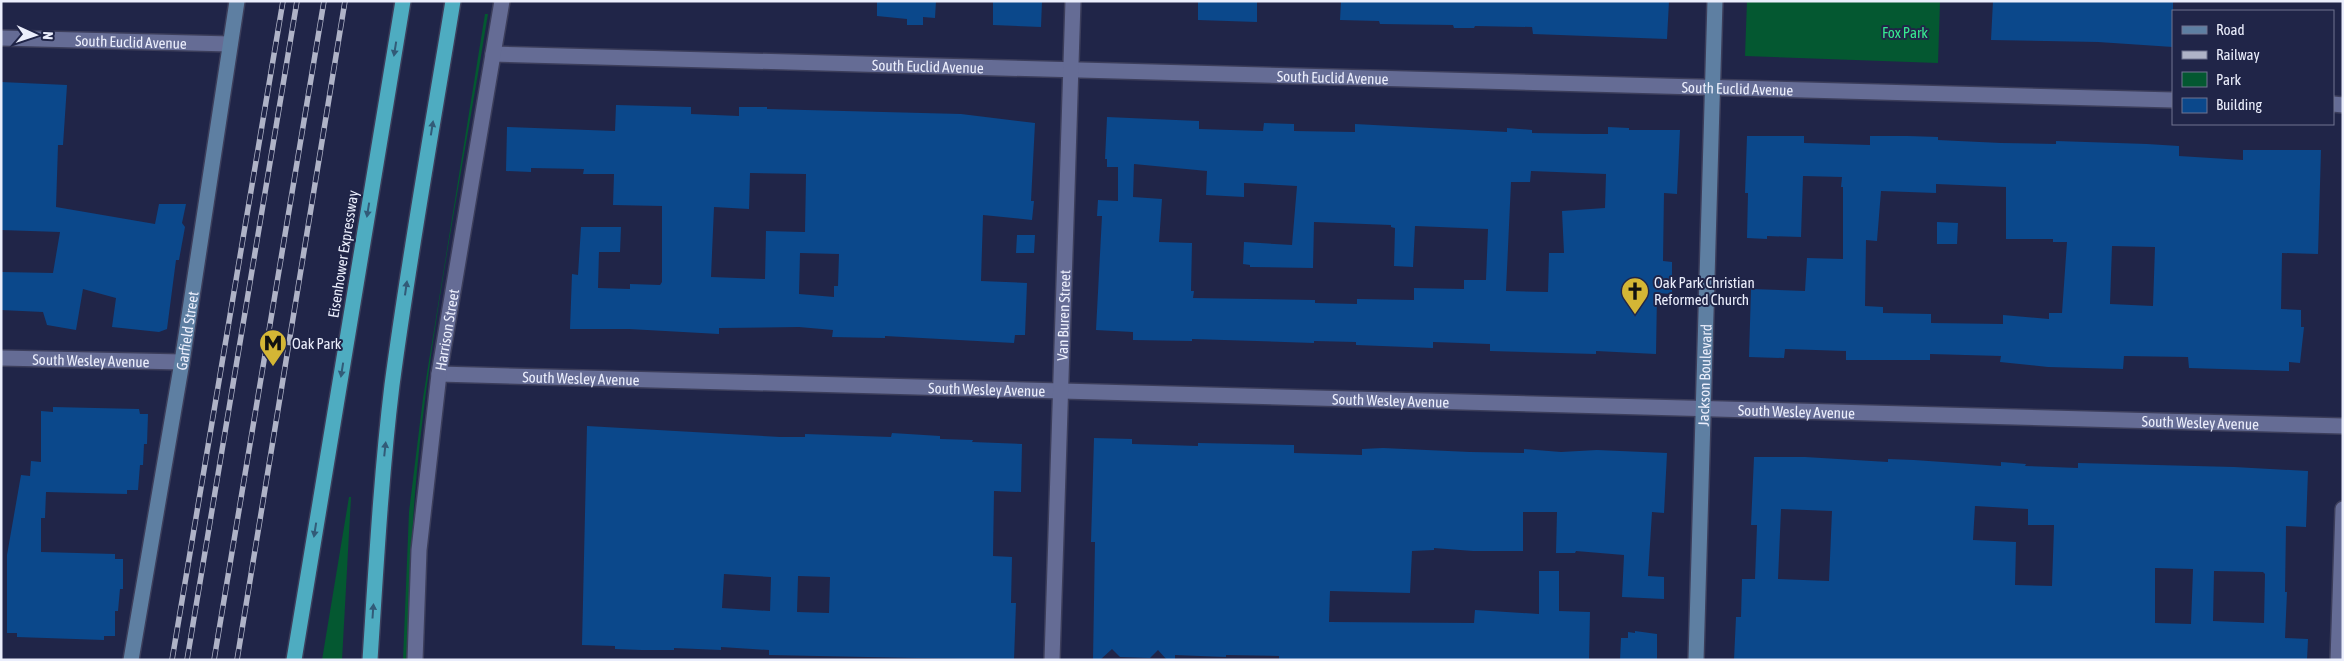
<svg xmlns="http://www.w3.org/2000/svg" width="2344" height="661" viewBox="0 0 2344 661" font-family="'Asap Condensed',sans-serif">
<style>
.green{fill:#045831}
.building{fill:#0b488b;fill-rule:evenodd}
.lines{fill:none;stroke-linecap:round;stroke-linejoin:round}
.street-casing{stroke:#3c3e5b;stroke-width:18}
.secondary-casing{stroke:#3c3e5b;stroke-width:18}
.highway-casing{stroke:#3c3e5b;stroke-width:18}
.street{stroke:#656c95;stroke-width:15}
.secondary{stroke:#5e7fa2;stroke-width:15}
.highway{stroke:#4eacc1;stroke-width:15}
.rail-casing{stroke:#afb3c7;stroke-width:5.5}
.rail{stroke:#202548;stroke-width:4;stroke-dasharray:11;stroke-linecap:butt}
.oneway{fill:#325b78}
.labels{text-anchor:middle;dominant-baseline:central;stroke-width:4;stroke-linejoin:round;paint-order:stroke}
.park-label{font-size:15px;fill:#37e990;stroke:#202548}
.street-label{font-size:15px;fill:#ebeefc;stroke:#202548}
.poi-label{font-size:15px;fill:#ebeefc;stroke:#202548;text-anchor:start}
</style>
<rect width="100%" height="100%" fill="#202548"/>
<path class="green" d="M1747 1H1940L1938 63 1745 56Z
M485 14H488C465 156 436 298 420 441 412 513 409 587 407 660H403L409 512 423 398Z
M349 497H351L342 660H322Z"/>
<path class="building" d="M877 1H936L935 18 923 17V25H907V19L877 16Z
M993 1H1042L1041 27 993 25Z
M1198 1H1257V22L1198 20Z
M1341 1H1669L1667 39 1533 34 1532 27 1475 26 1474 28H1454L1453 25 1380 24 1379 21 1340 20Z
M1993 1H2173V47L2098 42 1991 40Z
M1 82 67 85 63 145H58L56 207 155 224 159 204H186L182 223 185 227 179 260H176L167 329 159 332 112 327 116 298 83 289 76 330 47 325 43 312 1 310V272L53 273 60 232 1 230Z
M616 105 691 107V114L739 116V107H767V109L961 114 1035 123 1031 201H1034L1032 220 983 215 981 281 1027 283 1025 335H1015L1014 343 885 336V338L832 337 833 330 799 327 719 328V334L629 329H570L572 274 578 275 581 227H621L620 252H599L598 288 630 289V284L660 285 662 282V206L613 205 614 174H583L584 169 531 168V172L506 171 507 127 615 131ZM750 173 806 174 805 232 766 231 765 279 711 277 714 207 749 209ZM800 253 839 254 838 286H834V297L799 294Z
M1107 117 1199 121V129L1263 131 1264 123 1294 124V131L1355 132V124L1507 132V128L1532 130V133L1586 134H1608V127L1629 128V130H1680L1677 194 1664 193 1663 261 1672 262V294L1657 293 1656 354 1596 351V354L1490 351V344L1433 342V348L1356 345V342L1314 341V343L1192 339V341L1133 340V332L1096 330 1102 216H1097L1098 200 1118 201V167H1107V159H1105ZM1134 164 1207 171 1206 195 1244 197V183L1297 186 1292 245 1244 242 1243 264 1250 265V267L1313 268 1314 222 1391 225V227L1395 228 1394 266 1413 267 1415 226 1488 229 1486 280H1464V289L1414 288V300L1357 299V304L1315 303V300L1193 298 1194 291H1191L1192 243 1159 242 1162 199 1133 197ZM1531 171 1606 174 1605 208 1562 211 1564 253H1549L1548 292 1506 291 1511 182H1530Z
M1747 136H1804V143L1870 145V136H1908L1938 137V140L2001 143 2056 144V141L2147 144 2179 146V156L2243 160V150H2321L2318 254 2282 253 2281 309 2301 310V327H2304L2300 363 2289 362V371L2189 368 2188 357 2124 356 2123 369 2048 367 2000 362 2001 356 1930 354V360H1846V351L1785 349 1784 358 1749 357 1751 289 1805 291 1807 258 1843 259V187H1841L1842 177 1803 176 1801 237 1767 236V239L1747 238 1748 193H1745ZM1936 184 2006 187V239H2053V242H2067L2062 313H2049V319L2003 315V324L1931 323V314L1883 313V307L1865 306 1866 240 1877 241 1881 191 1936 193ZM2112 246 2155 247 2153 306 2110 304Z
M1937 222 1958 223 1957 244H1937Z
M1017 235H1035L1034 253H1016Z
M53 407 139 409 140 414H148L147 444H144L143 465H140L138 490H127V494L46 492 45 518H41V552L115 554V559H123V589H120L118 611H115V636H104V640L17 637V633H7V555L21 475 30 476 31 461 41 462V411L53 412Z
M587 426 780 437H805V434L891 437 892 433 940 436V439L973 440 972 442 1022 444 1021 492 994 491 993 556 1012 557 1011 603H1016L1014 660 769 655V650L721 647V650L674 648V650H642L615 649V646L582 645ZM724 574 771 577 770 611 722 608ZM798 576 830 577 829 613 797 612Z
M1094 438 1132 439V444L1167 445 1198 446V443L1294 445V453L1362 455V449L1383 448 1470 452 1524 453V449L1561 452 1597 450 1667 453 1664 513 1652 512 1648 576 1664 577V599L1622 597 1624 555 1576 551 1575 553H1556L1557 512H1523V551H1473L1434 548V550L1412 551 1410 593 1330 591 1329 622 1474 623 1475 610 1539 614V571H1559V611L1590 612 1589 660H1279V656L1226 655V657L1175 655V660H1167L1158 650 1150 658 1120 657 1112 649 1100 660H1093L1095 542H1091Z
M1754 457H1805L1888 462V459L1914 460 2001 466V462L2026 464 2025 466 2078 468V463L2234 467 2308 471 2306 527 2286 526 2285 592H2287L2285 638 2308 639 2307 660H1734L1736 617H1741L1742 579H1755L1757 525H1751ZM1975 506 2028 509V525H2054L2052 586 2015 585 2016 542 1973 540ZM1781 509 1832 511 1829 581 1778 579ZM2155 568 2193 569 2191 624 2155 623ZM2214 571 2263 572 2265 574 2264 623 2213 621Z
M1635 631 1657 634V660H1620L1621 638H1628V632L1635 633Z"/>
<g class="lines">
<g class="street-casing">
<g id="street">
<path id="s1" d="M1 38 230 44"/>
<path id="s2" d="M493 54 2173 100"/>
<path d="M2333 104 2343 105"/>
<path id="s3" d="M1 358 182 362"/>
<path id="s4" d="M439 374 2343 426"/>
<path id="s5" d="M415 660 419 550 439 374 502 1"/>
<path id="s6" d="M1052 660 1073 1"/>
<path d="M2338 660 2343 509"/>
</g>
</g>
<g class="secondary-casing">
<g id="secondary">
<path id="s7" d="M131 660 182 362 237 1"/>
<path id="s8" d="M1696 660 1715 1"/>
</g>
</g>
<g class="highway-casing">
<path id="highway" d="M294 660 403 1
M370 660C376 568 381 476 392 385 409 257 432 129 453 1"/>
</g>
<use href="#street" class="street"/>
<use href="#secondary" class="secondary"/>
<use href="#highway" class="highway"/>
<g class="rail-casing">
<path id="rail" d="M172 660 283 1
M187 660 297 1
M214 660 324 1
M237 660 345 1"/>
</g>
<use href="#rail" class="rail"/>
</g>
<defs><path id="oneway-solid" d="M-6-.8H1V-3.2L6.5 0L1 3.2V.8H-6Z" transform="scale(1.25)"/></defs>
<g class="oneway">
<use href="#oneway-solid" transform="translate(395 49) rotate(99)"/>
<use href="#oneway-solid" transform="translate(432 128) rotate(-81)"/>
<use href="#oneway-solid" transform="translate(368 210) rotate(99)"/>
<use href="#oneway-solid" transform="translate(406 288) rotate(-82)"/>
<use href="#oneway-solid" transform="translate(342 370) rotate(99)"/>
<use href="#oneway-solid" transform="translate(385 449) rotate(-84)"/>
<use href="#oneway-solid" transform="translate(315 530) rotate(99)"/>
<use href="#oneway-solid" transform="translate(373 611) rotate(-86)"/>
</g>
<defs>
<g id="church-pin" transform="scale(1.4375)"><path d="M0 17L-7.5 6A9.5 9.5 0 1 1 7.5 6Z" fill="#d4b635" stroke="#202548"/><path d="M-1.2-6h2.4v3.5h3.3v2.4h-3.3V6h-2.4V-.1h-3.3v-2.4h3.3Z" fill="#111"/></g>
<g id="metro-pin" transform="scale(1.4375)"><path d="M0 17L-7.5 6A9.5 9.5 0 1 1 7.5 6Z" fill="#d4b635" stroke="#202548"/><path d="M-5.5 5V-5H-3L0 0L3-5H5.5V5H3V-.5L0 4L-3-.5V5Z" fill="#111"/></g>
</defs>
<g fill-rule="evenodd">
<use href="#church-pin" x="1635" y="291"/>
<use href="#metro-pin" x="273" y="343"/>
</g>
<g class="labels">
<g class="park-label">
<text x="1905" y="32">Fox Park</text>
</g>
<g class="street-label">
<text stroke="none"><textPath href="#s1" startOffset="130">South Euclid Avenue</textPath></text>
<text stroke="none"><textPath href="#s2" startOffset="435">South Euclid Avenue</textPath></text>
<text stroke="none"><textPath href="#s2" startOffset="840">South Euclid Avenue</textPath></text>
<text stroke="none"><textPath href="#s2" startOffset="1245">South Euclid Avenue</textPath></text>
<text transform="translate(343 254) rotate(-81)">Eisenhower Expressway</text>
<text stroke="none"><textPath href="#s6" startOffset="345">Van Buren Street</textPath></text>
<text stroke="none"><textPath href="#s5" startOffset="332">Harrison Street</textPath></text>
<text stroke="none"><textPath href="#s7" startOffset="334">Garfield Street</textPath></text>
<text stroke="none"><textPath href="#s3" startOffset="90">South Wesley Avenue</textPath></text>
<text stroke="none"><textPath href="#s8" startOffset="285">Jackson Boulevard</textPath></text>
<text stroke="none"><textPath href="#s4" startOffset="142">South Wesley Avenue</textPath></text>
<text stroke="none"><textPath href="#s4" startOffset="548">South Wesley Avenue</textPath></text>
<text stroke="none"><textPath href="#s4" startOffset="952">South Wesley Avenue</textPath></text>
<text stroke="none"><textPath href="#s4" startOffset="1358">South Wesley Avenue</textPath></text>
<text stroke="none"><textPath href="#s4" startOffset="1762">South Wesley Avenue</textPath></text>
</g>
<g class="poi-label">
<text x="1654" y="282">Oak Park Christian<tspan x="1654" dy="17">Reformed Church</tspan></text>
<text x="292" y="343">Oak Park</text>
</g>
</g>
<rect width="2344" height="661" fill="none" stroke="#ebeefc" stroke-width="5"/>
<rect x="2172" y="10" width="162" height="115" fill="#202548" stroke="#717590"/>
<rect x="2182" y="26" width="25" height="8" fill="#5e7fa2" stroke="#717590"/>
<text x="2216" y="35" font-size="15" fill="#ebeefc">Road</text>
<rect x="2182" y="51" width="25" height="8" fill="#afb3c7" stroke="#717590"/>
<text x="2216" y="60" font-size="15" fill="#ebeefc">Railway</text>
<rect x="2182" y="72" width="25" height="15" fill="#045831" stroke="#717590"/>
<text x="2216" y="85" font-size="15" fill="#ebeefc">Park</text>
<rect x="2182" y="98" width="25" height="15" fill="#0b488b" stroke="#717590"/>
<text x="2216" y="110" font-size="15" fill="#ebeefc">Building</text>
<g transform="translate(35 35) rotate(93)" stroke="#202548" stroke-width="4" paint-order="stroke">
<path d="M0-4L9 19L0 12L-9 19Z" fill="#ebeefc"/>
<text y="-8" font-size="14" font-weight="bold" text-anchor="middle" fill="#ebeefc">N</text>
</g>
</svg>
